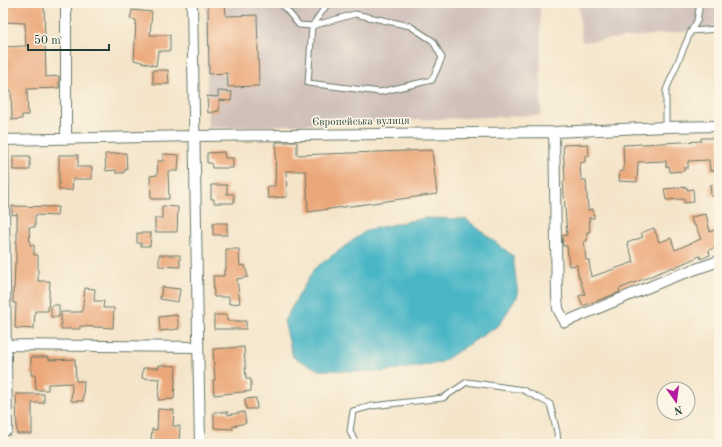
<svg xmlns="http://www.w3.org/2000/svg" width="722" height="447" viewBox="0 0 722 447" font-family="'Old Standard TT',serif">
<style>
.industrial{fill:#cfc0ba}
.water{fill:#4ab6c6;stroke:#347a7d}
.building{fill:#eba779}
.lines{fill:none;stroke-linecap:round;stroke-linejoin:round}
.lane-casing{stroke:#6a7868;stroke-width:7}
.street-casing{stroke:#6a7868;stroke-width:12}
.lane{stroke:#fff;stroke-width:5}
.street{stroke:#fff;stroke-width:10}
.labels{text-anchor:middle;dominant-baseline:central;stroke-width:3.5;stroke-linejoin:round;paint-order:stroke}
.street-label{font-size:11px;fill:#1f3d34;stroke:#fcf5e5}
</style>
<rect width="100%" height="100%" fill="#fcf5e5"/>
<filter id="ink" filterUnits="userSpaceOnUse"><feTurbulence type="fractalNoise" baseFrequency=".025" numOctaves="2"/><feDisplacementMap in="SourceGraphic" scale="8" xChannelSelector="R" yChannelSelector="G"/><feConvolveMatrix kernelMatrix="1 2 1 2 8 2 1 2 1" color-interpolation-filters="sRGB"/></filter>
<filter id="wash" filterUnits="userSpaceOnUse"><feTurbulence type="fractalNoise" baseFrequency=".012" numOctaves="4" result="noise"/><feDisplacementMap in="SourceGraphic" scale="16" xChannelSelector="R" yChannelSelector="G"/><feGaussianBlur stdDeviation="0.9" result="paint"/><feColorMatrix in="noise" values="0 0 0 0 0 0 0 0 0 0 0 0 0 0 0 0 0 1.4 0 .05"/><feComposite in="paint" operator="in"/></filter>
<g filter="url(#wash)">
<rect width="100%" height="100%" fill="#f4e5ca"/>
<path class="industrial" d="M206 3H540L541 115 208 128Z
M578 3H719V28L582 42Z"/>
<path class="water" d="M424 218 466 219 513 256 518 295 499 325 440 363 382 372 319 370 293 357 284 321 314 269 367 230Z"/>
<g id="blocks">
<path class="building" d="M29 3H44L46 77 59 76V88L27 89 28 115H22V119L12 120 11 90H7L5 65H3V47L26 46 25 23 3 22V5Z
M208 3H225L226 16 257 15 259 86 228 87 227 73 209 74Z
M132 10 152 12 150 35H170V51H158L156 66 134 60 136 20 130 19Z
M153 70H168L169 84H153Z
M218 91 232 92 231 101 219 100V111L208 113 207 96 218 97Z
M701 138H719V170L710 171 709 160 688 161V168H684V171L670 172 669 166 666 167V161L638 162 637 182 619 181 620 171H624L623 145 701 141Z
M276 142H297V155L432 150 437 194 308 212 306 171H286L287 197 268 198 267 186H275Z
M588 144 589 156H585V162L580 163 581 180H586L588 210 593 209 594 218H589L590 232H587V241H584L586 260H589L591 277 634 262 627 243 643 237 641 233 654 228 659 242 671 238 675 250 701 239 695 225H693L691 217 706 214 710 232 719 228V246L709 250 710 255 701 259 700 256 673 268V267L619 289 620 292 583 306 579 296 585 294 578 274 577 265 569 266 567 246H563L562 236 567 235 563 181H565L563 145Z
M224 152 225 158H233V168H212L211 163H207V153Z
M126 153 127 170H124V173H116V170L106 171 105 154Z
M163 154 179 155 178 171H168L169 199H151L150 176 157 175 158 161H163Z
M59 155H78V167H92V179H73L72 190H59Z
M13 156H30V170H13Z
M719 184V196H711L710 185Z
M211 185H227V194H234V203H214V199H211Z
M687 187V190L693 189 694 202 684 203V199L666 200 664 189Z
M12 206 58 207 57 216 35 215V227H29L30 245H34V255H38V281H50L48 311H35L34 329 15 328 16 303H13V289H14L15 263H16V241H17V214L12 215Z
M162 206 178 207 177 232H155V218H162Z
M213 223H227V235H213Z
M137 233H151L150 246H141V243H137Z
M226 249H239L240 266 245 265 248 277 237 279 240 303 229 304V297H214L213 276H224V270H226Z
M159 255H180V267L159 266Z
M162 287 180 289 178 302 160 299Z
M85 288 95 289 94 301H104L103 308H114L113 328 80 326V329H61V312H82Z
M51 305H59V317H51Z
M177 315 179 329 160 331 159 317Z
M214 315H227V321H246V329H214Z
M244 347 246 379H251V391L214 395 213 380H215L213 349Z
M31 357H49V360L75 359 76 381H84L83 401H71L72 383 52 384H48V390H36L35 375H31Z
M159 365 176 366 174 399 158 400 160 379 142 378 143 368H159Z
M16 394H44V403H32V434H17Z
M256 398 257 409H246L245 399Z
M158 409 174 410 173 426H180L179 443 163 442V440H151L152 429 157 430Z
M214 412H228V415L244 412 246 423 233 426V429L214 428Z"/>
</g>
</g>
<g filter="url(#ink)">
<use href="#blocks" fill-opacity="0" stroke="#6a7868" stroke-width="1"/>
<g class="lines">
<g class="lane-casing">
<path id="lane" d="M281 3 299 25 312 26 355 14 410 26 433 41 442 58 432 80 380 92 308 83 312 26 328 3
M712 3 719 4
M691 31 719 29
M666 127V90L691 31 697 21 700 3
M356 444 350 431 353 411 372 406 443 398 467 382 523 390 550 404 557 432 558 444"/>
</g>
<g class="street-casing">
<path id="street" d="M192 3 200 444
M554 132 557 296 558 309 565 322 673 277 719 261
M66 139V3
M3 140 194 136 554 132 666 127 719 126
M3 140 7 430
M3 345 198 347"/>
</g>
<use href="#lane" class="lane"/>
<use href="#street" class="street"/>
</g>
</g>
<g class="labels">
<g class="street-label">
<text transform="translate(361 122) rotate(-1)">Європейська вулиця</text>
</g>
</g>
<rect width="722" height="447" fill="none" stroke="#fcf5e5" stroke-width="16"/>
<g transform="translate(676 401) rotate(166)"><circle r="19" fill="#fcf5e5" stroke="#a4ab9e"/>
<path d="M0-3L7 15L0 10L-7 15Z" fill="#b5179e"/>
<text y="-6" font-size="11" font-weight="bold" text-anchor="middle" fill="#1f3d34">N</text>
</g>
<path d="M28 44v6h81v-6" fill="none" stroke="#1f3d34" stroke-width="2"/>
<text x="34" y="44" font-size="12" fill="#1f3d34" stroke="#fcf5e5" stroke-width="3" paint-order="stroke">50 m</text>
</svg>
